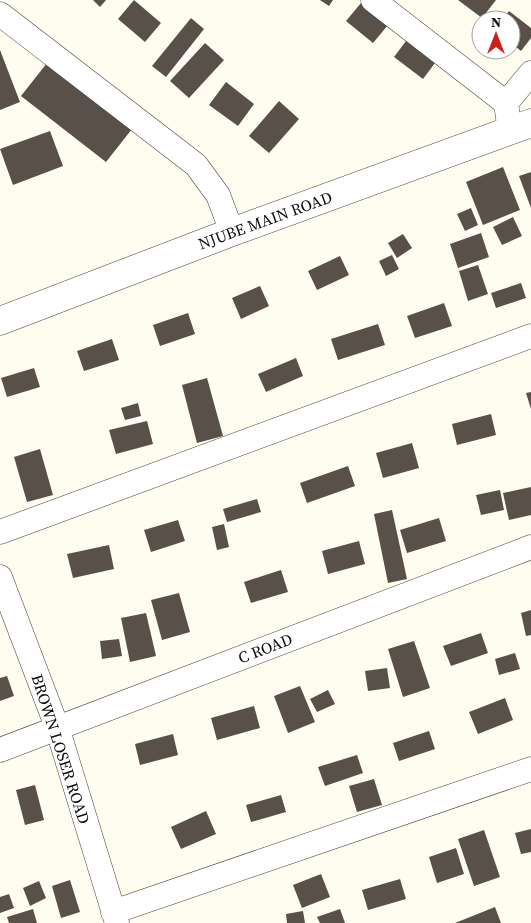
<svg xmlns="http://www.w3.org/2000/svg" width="531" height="923" viewBox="0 0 531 923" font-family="'Source Serif 4',serif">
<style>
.building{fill:#585049}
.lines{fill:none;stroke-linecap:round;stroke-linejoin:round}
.minor-casing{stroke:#414141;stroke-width:25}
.tertiary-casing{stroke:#414141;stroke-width:29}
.minor{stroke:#fff;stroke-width:24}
.tertiary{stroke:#fff;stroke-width:28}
.labels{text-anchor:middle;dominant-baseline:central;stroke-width:5;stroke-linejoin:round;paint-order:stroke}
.street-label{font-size:16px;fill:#0e0e0e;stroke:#fff}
</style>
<rect width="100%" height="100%" fill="#fffdef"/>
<path class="building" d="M93 0H106L100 7Z
M134 0 161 23 145 42 118 19Z
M320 0H333L329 6Z
M458 0H496L482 18Z
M361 3 388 25 373 43 346 21Z
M509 11 531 28V38L521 51 511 43V20H502Z
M191 18 204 29 166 77 152 66Z
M406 41 435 63 423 79 394 57Z
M205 43 224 60 189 98 170 81Z
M0 50 20 102 0 110Z
M47 63 132 129 106 162 21 96Z
M226 82 254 104 238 126 209 105Z
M279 101 299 119 269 153 249 136Z
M50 131 63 166 13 185 0 149Z
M503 167 520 210 483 225 466 182Z
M531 172V208L519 176Z
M471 208 478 225 465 231 457 214Z
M513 217 522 236 502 245 493 227Z
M481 233 489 257 458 268 450 244Z
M403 234 412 248 397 258 388 243Z
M392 255 399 269 386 276 379 261Z
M340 256 349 275 317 290 308 271Z
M478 265 488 294 468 301 459 271Z
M521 283 526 298 496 308 491 293Z
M260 286 269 306 241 319 232 298Z
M444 303 452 326 415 338 407 316Z
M188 313 195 334 160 346 153 325Z
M378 324 385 345 338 360 331 339Z
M112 339 119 360 84 371 77 351Z
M296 358 303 376 266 392 258 374Z
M34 368 40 387 7 397 1 378Z
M207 378 223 436 197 443 182 385Z
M531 392V409L526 393Z
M138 403 141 416 125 420 121 408Z
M491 414 496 435 457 445 452 424Z
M147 421 153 444 116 454 109 430Z
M412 443 419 468 383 478 376 453Z
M40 449 53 495 27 502 14 457Z
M348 466 355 486 307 503 300 483Z
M531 487V515L509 520 503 493Z
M500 490 504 510 481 515 476 495Z
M257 499 261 512 227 522 223 509Z
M392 510 407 579 388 583 374 514Z
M439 518 446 541 407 553 400 530Z
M178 520 185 541 151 552 144 530Z
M224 524 229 547 217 550 212 527Z
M359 541 365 564 328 574 322 551Z
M109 545 114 569 73 578 67 554Z
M281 570 288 592 251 603 244 582Z
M179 593 190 632 162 640 151 600Z
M531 610V635L526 636 521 613Z
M146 613 156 656 130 662 121 618Z
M481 633 488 653 451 666 443 646Z
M119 639 122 656 102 659 100 641Z
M414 641 430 688 403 697 388 649Z
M515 653 520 669 499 675 495 659Z
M387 668 390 688 368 691 365 671Z
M7 676 14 696 0 701V678Z
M300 686 315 722 288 733 274 696Z
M328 690 335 704 317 712 310 699Z
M505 698 513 720 478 734 469 712Z
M254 706 260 728 217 740 211 718Z
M429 731 435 749 399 761 393 743Z
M173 734 178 755 140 765 135 744Z
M357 755 363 773 325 786 318 767Z
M374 779 382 805 357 812 349 786Z
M35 785 44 820 25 825 16 790Z
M281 795 286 812 251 822 246 805Z
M206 811 216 834 181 849 171 827Z
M531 829V852L521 854 515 833Z
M484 830 500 877 474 886 458 839Z
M456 848 464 874 437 883 429 857Z
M321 874 330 897 302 908 293 885Z
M400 879 406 899 368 910 362 890Z
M70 880 80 912 61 918 52 886Z
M39 881 46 898 30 906 23 888Z
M9 894 14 908 0 913V897Z
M495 907 501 923H455Z
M33 909 37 923H9L7 917Z
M340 909 345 923H320L317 917Z
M303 911 305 923H287L286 914Z"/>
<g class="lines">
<g class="minor-casing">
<path id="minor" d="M373 0 506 103 510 132
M0 14 196 165 218 195 232 232
M506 103 531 73
M0 532 531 336
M0 577 57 727 117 923
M0 750 531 547
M113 912 531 769"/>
</g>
<g class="tertiary-casing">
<path id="tertiary" d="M0 321 232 232 531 123"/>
</g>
<use href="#minor" class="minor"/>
<use href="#tertiary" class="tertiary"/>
</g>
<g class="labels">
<g class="street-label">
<text transform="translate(265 220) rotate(-20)">NJUBE MAIN ROAD</text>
<text transform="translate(265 648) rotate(-21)">C ROAD</text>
<text transform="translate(61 749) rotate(72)">BROWN LOSER ROAD</text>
</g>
</g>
<g transform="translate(496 35)"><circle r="24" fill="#ffffff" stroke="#9f9f9f"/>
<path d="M0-4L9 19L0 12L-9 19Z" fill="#cc2017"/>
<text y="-8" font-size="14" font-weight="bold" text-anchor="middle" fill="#0e0e0e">N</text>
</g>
</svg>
